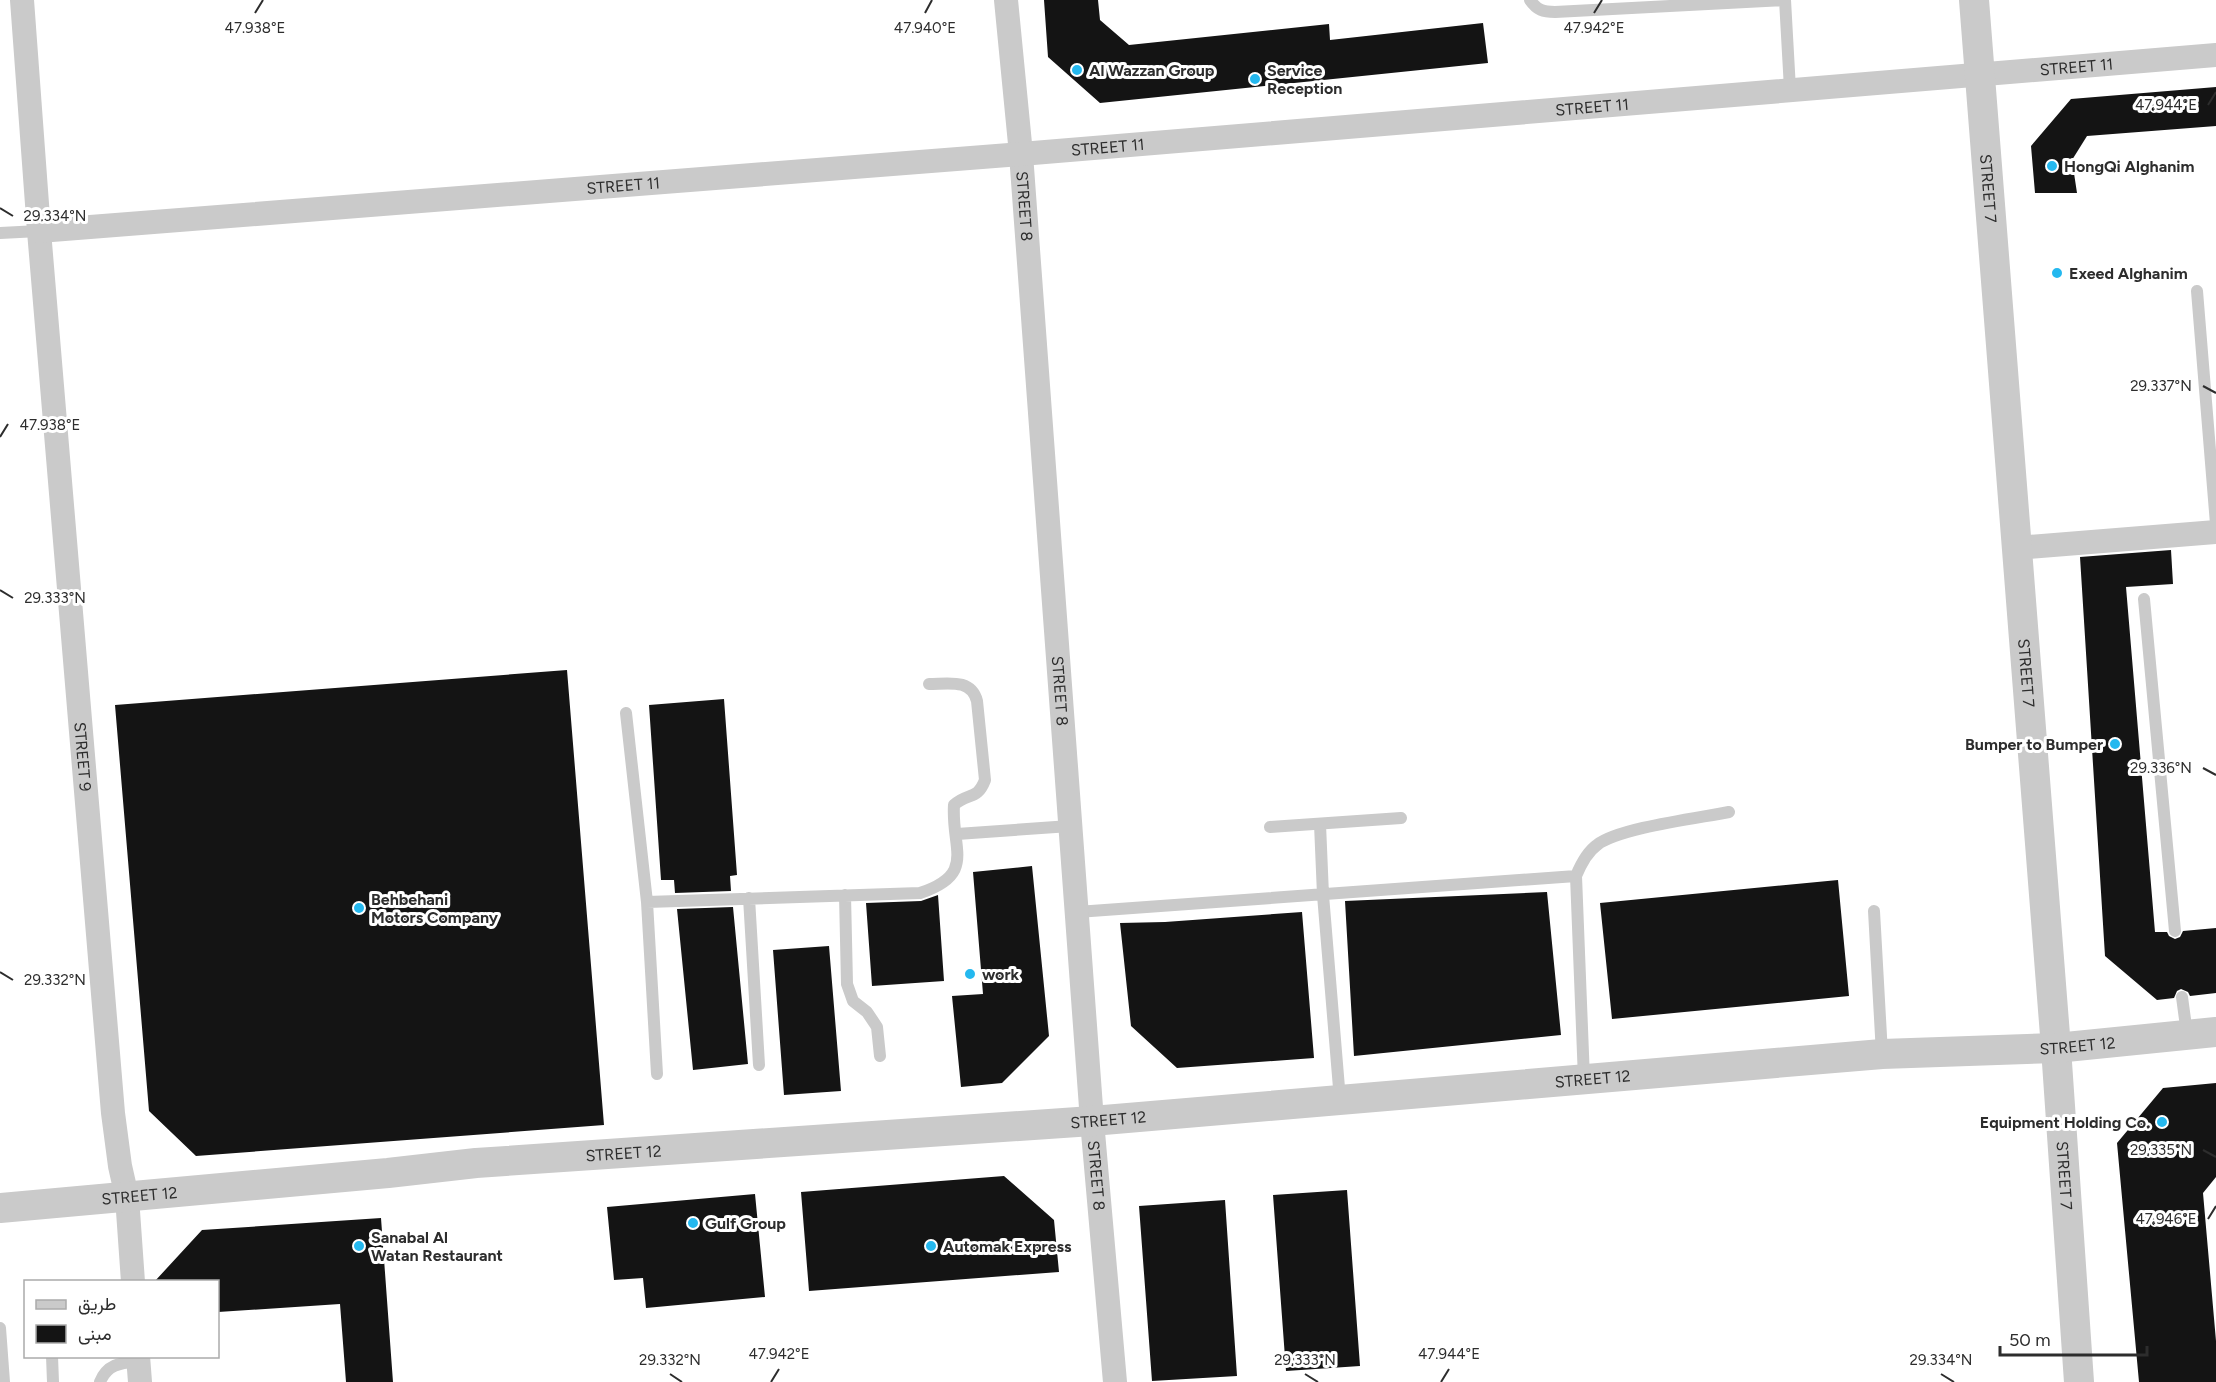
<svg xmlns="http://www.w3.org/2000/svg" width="2216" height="1382" viewBox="0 0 2216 1382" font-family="Figtree,Vazirmatn,sans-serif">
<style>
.building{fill:#141414}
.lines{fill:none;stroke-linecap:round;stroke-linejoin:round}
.service{stroke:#cacaca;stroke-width:12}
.minor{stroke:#cacaca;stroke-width:24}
.tertiary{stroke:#cacaca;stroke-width:30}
.ticks{fill:none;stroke:#2d2d2d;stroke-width:2}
.poi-dot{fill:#24b8ef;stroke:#fff;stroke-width:2}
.labels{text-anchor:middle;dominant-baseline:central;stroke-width:6;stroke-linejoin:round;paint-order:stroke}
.street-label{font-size:16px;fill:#2d2d2d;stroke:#fff}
.poi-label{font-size:16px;font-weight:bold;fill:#2d2d2d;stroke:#fff;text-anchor:start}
.ticks-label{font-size:15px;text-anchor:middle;fill:#2d2d2d;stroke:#fff;stroke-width:6;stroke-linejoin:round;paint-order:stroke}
</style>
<rect width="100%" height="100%" fill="#fff"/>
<path class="building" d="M1044 0H1098L1100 20 1129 45 1329 24 1330 40 1483 23 1488 63 1100 103 1048 57Z
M2216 87V126L2087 136 2072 160 2077 193H2035L2031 146 2071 99Z
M2171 550 2173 584 2126 587 2155 932H2167L2169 936 2175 939 2180 937 2183 931 2216 928V993L2190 996 2188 992 2181 989 2177 991 2174 998 2157 1000 2105 956 2080 557Z
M567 670 604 1125 196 1156 149 1111 115 705Z
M724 699 737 875 730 876 731 891 675 893 674 880H661L649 705Z
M1032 866 1049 1036 1002 1083 961 1087 952 996 983 994 973 872Z
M1838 880 1849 996 1612 1019 1600 903Z
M1547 892 1561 1035 1354 1056 1345 901Z
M938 895 944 981 872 986 866 903 921 901Z
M733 907 748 1064 693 1070 677 909Z
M1302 912 1314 1058 1177 1068 1131 1026 1120 923 1165 922Z
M829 946 841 1091 784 1095 773 950Z
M2216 1083V1177L2203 1193 2216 1341V1382H2139L2117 1143 2163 1088Z
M1004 1176 1054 1220 1059 1272 809 1291 801 1192Z
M1347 1190 1360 1366 1286 1371 1273 1195Z
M755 1194 765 1297 646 1308 643 1278 614 1280 607 1207Z
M1225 1200 1237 1376 1152 1381 1139 1206Z
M381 1218 393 1382H346L340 1304 218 1312V1281H155L202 1230Z"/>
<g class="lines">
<path class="service" d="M1530 0C1537 10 1543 12 1555 12L1785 0 1790 89
M0 233 39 231
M2197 291 2216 524
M2144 599 2175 931
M626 713 647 902 657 1074
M1320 824 1323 895 1340 1100
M1270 827 1401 818
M957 834 1070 826
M845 895 847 984 853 1001 867 1012 877 1027 880 1056
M749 898 759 1065
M647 902 920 893C977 874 951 849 954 805 968 792 977 801 985 780L977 701C971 678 947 684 929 684
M1874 911 1882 1054
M1077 912 1576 876
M2182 997 2187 1034
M1584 1079 1576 876C1581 864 1587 852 1597 845 1618 828 1699 818 1729 812
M0 1328 4 1382
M52 1356 53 1382
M100 1382C107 1364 121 1363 138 1361"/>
<g class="minor">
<path id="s1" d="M22 0 39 231 113 1113 120 1166 127 1197 133 1282"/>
<path id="s2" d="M1006 0 1021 154 1092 1121 1115 1382"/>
<path id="s3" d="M39 231 1021 154 2216 55"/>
<path d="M2016 548 2216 532"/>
<path d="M138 1356 140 1382"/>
</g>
<g class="tertiary">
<path id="s4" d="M1974 0 2056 1048 2079 1382"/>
<path id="s5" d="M0 1208 388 1173 476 1163 1092 1121 1882 1054 2056 1048 2216 1032"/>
</g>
</g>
<path class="ticks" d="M255 13 263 0M925 13 932 0M1594 13 1602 0M2208 105 2216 92M0 208 13 216M2203 386 2216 393M0 437 8 424M0 590 13 598M2203 768 2216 775M0 972 13 980M2203 1150 2216 1157M2208 1219 2216 1206M670 1374 682 1382M1305 1374 1318 1382M1941 1374 1954 1382M771 1382 779 1369M1441 1382 1449 1369"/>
<g class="poi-dot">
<circle cx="1077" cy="70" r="6"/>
<circle cx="1255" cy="79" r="6"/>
<circle cx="2052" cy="166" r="6"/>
<circle cx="2057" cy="273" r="6"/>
<circle cx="2115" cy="744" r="6"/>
<circle cx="359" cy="908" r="6"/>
<circle cx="970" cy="974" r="6"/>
<circle cx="2162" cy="1122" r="6"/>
<circle cx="693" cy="1223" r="6"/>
<circle cx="359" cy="1246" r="6"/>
<circle cx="931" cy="1246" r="6"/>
</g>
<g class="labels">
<g class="street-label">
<text stroke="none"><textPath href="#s3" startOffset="2044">STREET 11</textPath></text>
<text stroke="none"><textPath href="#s3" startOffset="1558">STREET 11</textPath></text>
<text stroke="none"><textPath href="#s3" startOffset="1072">STREET 11</textPath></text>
<text stroke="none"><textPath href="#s3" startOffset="586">STREET 11</textPath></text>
<text stroke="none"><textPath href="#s4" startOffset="189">STREET 7</textPath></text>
<text stroke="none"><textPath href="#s2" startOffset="207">STREET 8</textPath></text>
<text stroke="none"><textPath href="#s4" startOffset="675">STREET 7</textPath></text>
<text stroke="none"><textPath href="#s2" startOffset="693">STREET 8</textPath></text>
<text stroke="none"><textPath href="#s1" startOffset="759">STREET 9</textPath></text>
<text stroke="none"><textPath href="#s5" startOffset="2084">STREET 12</textPath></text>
<text stroke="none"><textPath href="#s5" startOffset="1598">STREET 12</textPath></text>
<text stroke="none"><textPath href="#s5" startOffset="1112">STREET 12</textPath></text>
<text stroke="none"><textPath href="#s5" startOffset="626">STREET 12</textPath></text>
<text stroke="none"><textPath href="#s2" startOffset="1179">STREET 8</textPath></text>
<text stroke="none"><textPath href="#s4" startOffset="1179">STREET 7</textPath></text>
<text stroke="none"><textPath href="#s5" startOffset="140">STREET 12</textPath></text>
</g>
<g class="poi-label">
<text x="1089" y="70">Al Wazzan Group</text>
<text x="1267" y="70">Service<tspan x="1267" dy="18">Reception</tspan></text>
<text x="2064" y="166">HongQi Alghanim</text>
<text x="2069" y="273">Exeed Alghanim</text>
<text x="2103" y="744" text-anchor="end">Bumper to Bumper</text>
<text x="371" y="899">Behbehani<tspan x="371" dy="18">Motors Company</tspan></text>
<text x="982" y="974">work</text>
<text x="2150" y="1122" text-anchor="end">Equipment Holding Co.</text>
<text x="705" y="1223">Gulf Group</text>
<text x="371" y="1237">Sanabal Al<tspan x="371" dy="18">Watan Restaurant</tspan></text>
<text x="943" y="1246">Automak Express</text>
</g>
</g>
<g class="ticks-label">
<text x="255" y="33">47.938°E</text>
<text x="925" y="33">47.940°E</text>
<text x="1594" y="33">47.942°E</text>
<text x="2166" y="110">47.944°E</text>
<text x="55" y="221">29.334°N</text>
<text x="2161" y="391">29.337°N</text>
<text x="50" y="430">47.938°E</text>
<text x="55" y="603">29.333°N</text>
<text x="2161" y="773">29.336°N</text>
<text x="55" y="985">29.332°N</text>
<text x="2161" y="1155">29.335°N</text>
<text x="2166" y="1224">47.946°E</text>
<text x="779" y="1359">47.942°E</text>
<text x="1449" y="1359">47.944°E</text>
<text x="670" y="1365">29.332°N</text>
<text x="1305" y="1365">29.333°N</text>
<text x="1941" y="1365">29.334°N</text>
</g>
<rect x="24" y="1280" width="195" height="78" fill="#ffffff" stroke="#ababab" stroke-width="1.5"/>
<rect x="36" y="1300" width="30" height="9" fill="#cacaca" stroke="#ababab" stroke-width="1.5"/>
<text x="78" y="1310" font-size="18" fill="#2d2d2d">طريق</text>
<rect x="36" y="1325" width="30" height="18" fill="#141414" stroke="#ababab" stroke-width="1.5"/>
<text x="78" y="1340" font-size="18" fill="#2d2d2d">مبنى</text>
<path d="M2000 1346v9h147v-9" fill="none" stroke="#2d2d2d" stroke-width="3"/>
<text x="2009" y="1346" font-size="18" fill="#2d2d2d" stroke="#ffffff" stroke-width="4.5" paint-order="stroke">50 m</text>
</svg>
